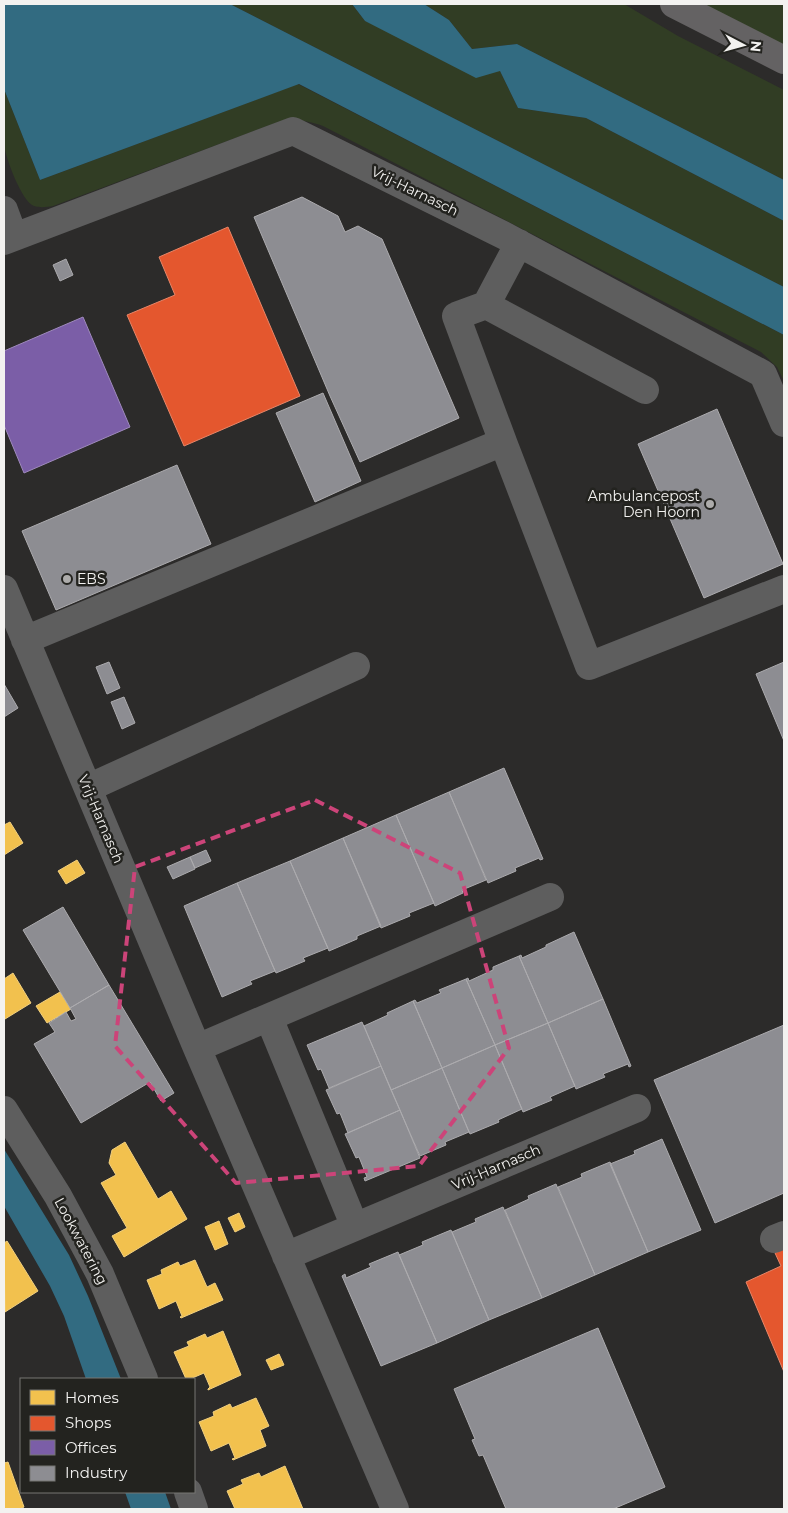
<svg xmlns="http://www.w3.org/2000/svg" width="788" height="1513" viewBox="0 0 788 1513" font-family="Montserrat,sans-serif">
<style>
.green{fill:#313d24}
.water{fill:#326b81}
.homes{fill:#f2c14e;stroke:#f2d07f}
.shops{fill:#e4572e;stroke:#e88668}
.offices{fill:#7b5ea7;stroke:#9f8abd}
.industry{fill:#8d8d92;stroke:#acabae}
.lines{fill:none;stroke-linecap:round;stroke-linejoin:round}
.minor{stroke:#5e5e5e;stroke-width:28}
.highway{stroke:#646263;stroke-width:28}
.marked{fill:none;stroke:#cc4479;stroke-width:4;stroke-dasharray:10 6;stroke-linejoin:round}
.poi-dot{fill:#adacab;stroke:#23231f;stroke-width:2}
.labels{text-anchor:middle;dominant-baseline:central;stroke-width:5;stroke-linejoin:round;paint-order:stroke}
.street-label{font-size:14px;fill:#f3f2f0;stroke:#23231f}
.poi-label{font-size:14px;fill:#f3f2f0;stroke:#23231f;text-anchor:end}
</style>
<rect width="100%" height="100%" fill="#2c2b2a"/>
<path class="green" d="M230 4H352L365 21 500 71 518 108 586 118 784 221V287Z
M424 4H624L678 36 784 90V180L517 44 472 49 449 20Z
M701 4H784V46Z
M298 84 784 335V381L777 367 761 352 323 126C305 120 297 119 278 122L53 206C47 207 40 208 34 206 22 202 5 157 4 144 2 126 4 107 4 89L40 180Z"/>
<path class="water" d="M4 4H230L784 287V335L299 84 40 180 4 89Z
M352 4H424L449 20 472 49 517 44 784 180V221L586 118 518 108 500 71 476 78 365 21Z
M4 1149 69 1255 88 1296 121 1379H86L64 1316 50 1286 4 1206Z
M125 1492H165L171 1509H131Z"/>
<path class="homes" d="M10 822 23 843 4 855V825Z
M77 860 85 873 66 884 58 871Z
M13 973 31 1003 5 1019 4 1017V979Z
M60 992 71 1009 47 1023 36 1006Z
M125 1142 158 1199 171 1191 187 1219 124 1257 112 1236 127 1228 101 1183 116 1175 109 1163 112 1150Z
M239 1213 245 1227 235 1232 228 1218Z
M219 1221 228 1244 215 1250 205 1227Z
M7 1241 38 1291 5 1312 4 1243Z
M195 1260 207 1287 215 1283 223 1300 181 1318 180 1317 182 1316 176 1301 159 1309 147 1280 162 1274 161 1270 178 1262 180 1266Z
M223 1331 241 1375 208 1390V1389L210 1387 204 1373 190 1379H186L174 1352 189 1346 187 1342 205 1334 207 1338Z
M279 1354 284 1365 271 1370 266 1360Z
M256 1398 269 1426 260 1430 266 1446 233 1460 232 1459 235 1458 229 1443 211 1451 199 1422 214 1416 213 1412 230 1404 232 1408Z
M8 1462 24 1507 20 1509H4V1463Z
M285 1466 303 1509H235L227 1491 243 1484 241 1480 259 1473 261 1477Z"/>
<path class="shops" d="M228 227 300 396 184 446 127 315 175 295 159 257Z
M784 1249V1372L746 1282 781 1266 775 1253Z"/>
<path class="offices" d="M83 317 130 427 24 473 4 425V351Z"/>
<path class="industry" d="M302 197 338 216 345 232 358 226 382 239 459 418 360 462 330 396 254 217Z
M66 259 73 275 60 281 53 265Z
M323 393 361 481 315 502 276 413Z
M717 409 783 564 704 598 638 444Z
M177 465 211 544 56 610 22 531Z
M109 662 120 688 107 694 96 667Z
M784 662V741L756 674Z
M4 684 18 708 4 717Z
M124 697 135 723 122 729 111 702Z
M504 768 543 859 540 860 539 858 515 868 516 871 488 883 449 792Z
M449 792 486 880 462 890 463 893 435 906 396 815Z
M396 815 434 903 409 913 410 916 381 928 343 838Z
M343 838 381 926 357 936V939L329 951 290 861Z
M206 850 211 861 195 868 190 857Z
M190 857 195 869 173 879 167 867Z
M290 861 328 948 303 958 305 961 276 973 237 883Z
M237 883 275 971 250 981 252 984 222 997 184 906Z
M63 907 109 985 70 1008 23 930Z
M574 932 603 999 548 1023 519 956 521 955 522 958 546 947V945Z
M519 956 548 1023 495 1045 466 979 468 978 469 981 493 970V967Z
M466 979 495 1045 442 1068 413 1001 415 1000 417 1003 441 993 439 990Z
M109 985 174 1093 161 1101 150 1082 81 1123 34 1044 55 1032 49 1023 66 1012 71 1021 76 1019 70 1008Z
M603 999 631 1066 629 1067 628 1064 603 1074 605 1077 576 1089 548 1023Z
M413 1001 442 1068 391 1090 364 1026 388 1015 387 1013Z
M362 1022 381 1066 329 1088 321 1069 318 1070 307 1045Z
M548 1023 575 1086 550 1097 552 1100 523 1112 495 1045Z
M784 1025V1193L715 1223 654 1080Z
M495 1045 522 1109 498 1120 499 1122 470 1134 442 1068Z
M381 1066 400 1110 348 1133 340 1113 337 1114 326 1090Z
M442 1068 469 1132 445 1142 446 1145 420 1156 391 1090Z
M400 1110 420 1158 365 1181 364 1178 367 1177 359 1157 356 1158 345 1134Z
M662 1139 701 1230 648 1252 610 1164 635 1154 634 1151Z
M610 1162 648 1252 595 1275 558 1187 582 1177 581 1174Z
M556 1184 595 1275 542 1298 505 1210 529 1199 528 1196Z
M503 1207 542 1298 489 1320 452 1232 476 1222 475 1219Z
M451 1230 489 1320 437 1343 399 1255 423 1245 422 1242Z
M398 1252 437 1343 381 1366 342 1276 345 1274 346 1278 371 1267 369 1264Z
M598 1328 665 1487 613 1509H506L483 1455 479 1456 472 1440 475 1439 454 1389Z"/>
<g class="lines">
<path class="minor" d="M4 210 14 237
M4 241 293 131 507 237 763 374 784 423
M519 243 486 305 645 390
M503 442 589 666 784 589
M4 589 197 1048 395 1509
M25 640 503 442 456 316 486 305
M88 788 356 666
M269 1018 355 1227
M197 1048 550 897
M4 1110 58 1196 100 1274 144 1379
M774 1239 784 1235
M286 1256 637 1108
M188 1492 194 1509"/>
<path class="highway" d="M674 4 784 60"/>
</g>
<path class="marked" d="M315 800 460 873 509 1048 419 1166 236 1183 115 1046 135 867Z"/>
<g class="poi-dot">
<circle cx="710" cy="504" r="5"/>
<circle cx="67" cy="579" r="5"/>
</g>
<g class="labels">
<g class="street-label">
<text transform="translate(415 191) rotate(26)">Vrij-Harnasch</text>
<text transform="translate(101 819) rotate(67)">Vrij-Harnasch</text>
<text transform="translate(496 1167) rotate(-23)">Vrij-Harnasch</text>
<text transform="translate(81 1241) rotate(62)">Lookwatering</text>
</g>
<g class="poi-label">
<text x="700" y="496">Ambulancepost<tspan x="700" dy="16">Den Hoorn</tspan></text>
<text x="77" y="579" text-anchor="start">EBS</text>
</g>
</g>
<rect width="788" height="1513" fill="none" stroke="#f3f2f0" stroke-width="10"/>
<rect x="20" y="1378" width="175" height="115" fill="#23231f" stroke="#767673"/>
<rect x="30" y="1390" width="25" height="15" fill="#f2c14e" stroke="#767673"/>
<text x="65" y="1403" font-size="15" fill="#f3f2f0">Homes</text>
<rect x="30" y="1416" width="25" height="15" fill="#e4572e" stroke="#767673"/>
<text x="65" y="1428" font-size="15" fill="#f3f2f0">Shops</text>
<rect x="30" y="1440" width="25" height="15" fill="#7b5ea7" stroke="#767673"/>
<text x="65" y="1453" font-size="15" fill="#f3f2f0">Offices</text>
<rect x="30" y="1466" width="25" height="15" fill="#8d8d92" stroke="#767673"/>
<text x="65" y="1478" font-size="15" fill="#f3f2f0">Industry</text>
<g transform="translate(743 45) rotate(96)" stroke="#23231f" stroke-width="4" paint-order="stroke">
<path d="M0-4L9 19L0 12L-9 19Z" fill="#f3f2f0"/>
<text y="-8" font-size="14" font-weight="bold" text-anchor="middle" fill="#f3f2f0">N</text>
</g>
</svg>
